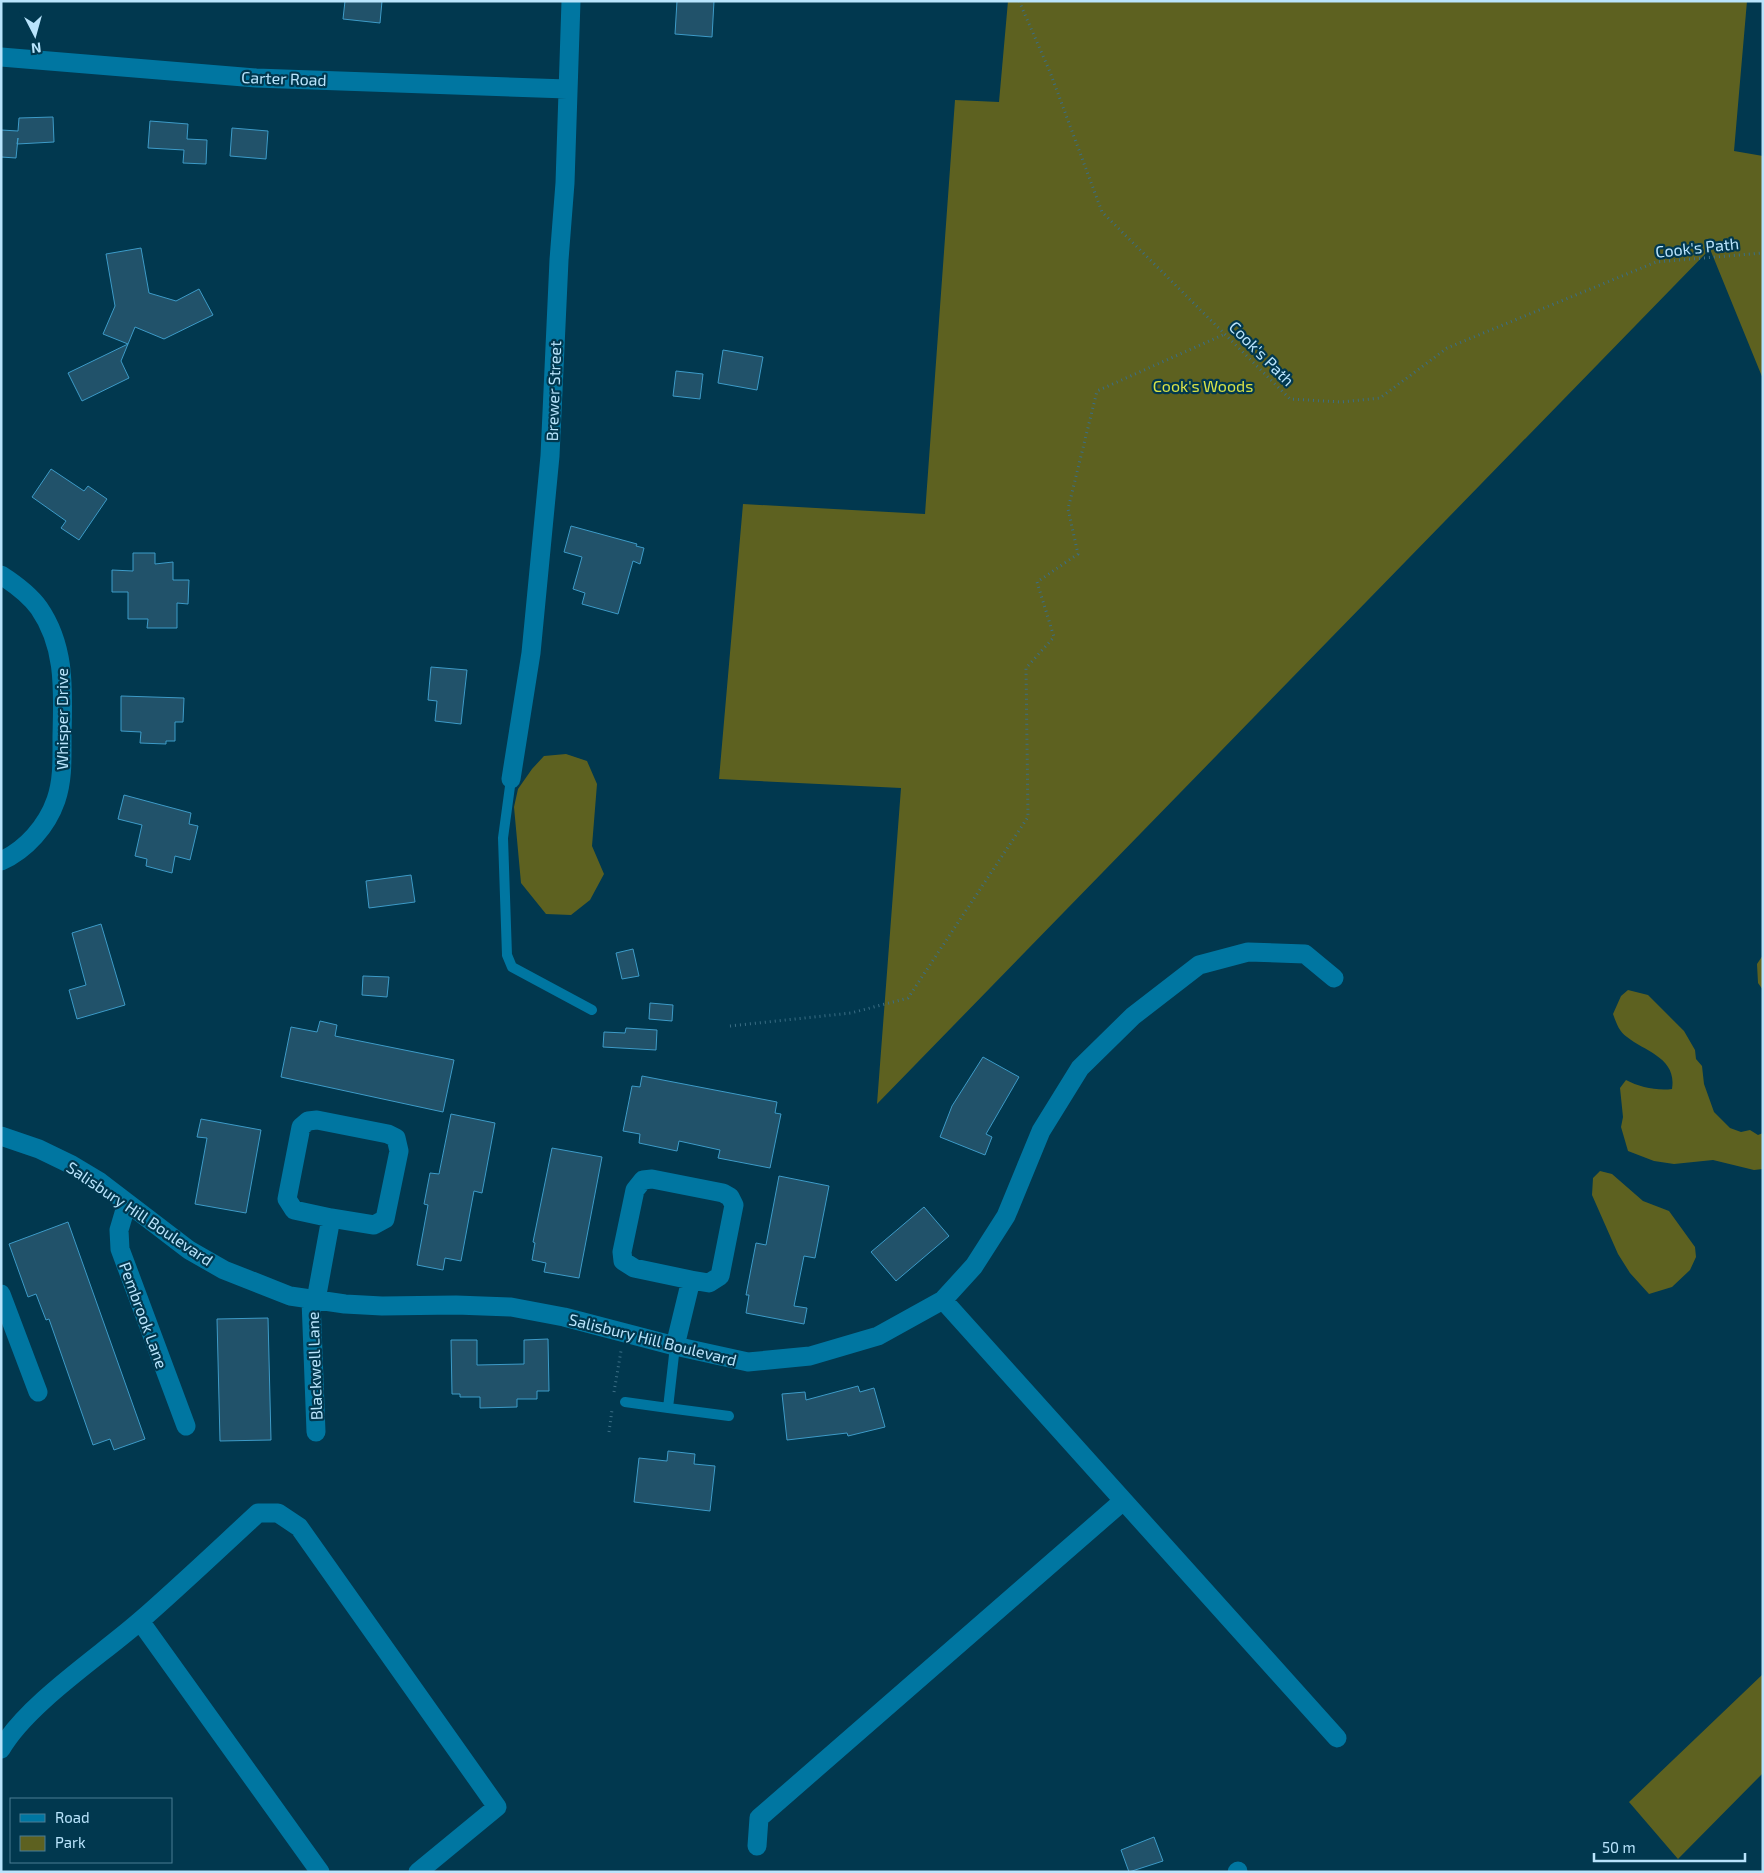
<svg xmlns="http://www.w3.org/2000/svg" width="1764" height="1873" viewBox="0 0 1764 1873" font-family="'Exo 2',sans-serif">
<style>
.green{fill:#5d6120}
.building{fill:#21526a;stroke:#3d9bc8}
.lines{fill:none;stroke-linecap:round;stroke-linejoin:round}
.path{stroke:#3b6e85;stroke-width:3;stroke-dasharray:1 4;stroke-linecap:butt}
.lane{stroke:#0076a1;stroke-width:10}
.street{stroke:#0076a1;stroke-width:19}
.labels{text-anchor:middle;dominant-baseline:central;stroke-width:4.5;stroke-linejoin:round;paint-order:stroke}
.street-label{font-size:16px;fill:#b9e4fc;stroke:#01384f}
.park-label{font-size:16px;fill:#d8e247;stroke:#01384f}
</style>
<rect width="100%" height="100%" fill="#01384f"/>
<path class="green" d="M1008 1H1747L1734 151 1763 156V379L1710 249 877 1104 901 788 719 779 743 504 925 514 955 100 999 102Z
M566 754 587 761 597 784 592 846 604 874 590 900 571 915 546 914 521 883 514 807 518 789 532 769 544 756Z
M1763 955V990L1758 983 1757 964Z
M1628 990 1648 995 1684 1031 1695 1050 1696 1059 1702 1066 1704 1084 1714 1112 1730 1128 1741 1132 1750 1130 1758 1135 1763 1133V1169L1754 1170 1713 1160 1674 1164 1654 1161 1628 1151 1621 1127 1623 1117 1620 1088 1626 1080C1639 1087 1657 1091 1672 1089 1677 1058 1646 1052 1627 1037 1619 1032 1616 1022 1613 1014L1621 996Z
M1600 1171 1612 1174 1643 1201 1669 1211 1695 1247 1696 1257 1690 1270 1672 1287 1649 1294 1630 1273 1618 1254 1592 1195 1593 1178Z
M1763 1674V1773L1678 1859 1629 1802Z"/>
<path class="building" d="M345 1H382L380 23 343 19Z
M677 1H714L712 37 675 34Z
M53 117 54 142 17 144 18 138 16 158 1 157V130L18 131 19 118Z
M150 121 188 124 187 139 207 140 206 164 183 163 184 150 148 148Z
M232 128 268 131 266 159 230 156Z
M141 248 149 293 176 301 199 289 213 315 164 339 135 327 128 344 103 334 115 306 106 254Z
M128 344 121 361 129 378 82 401 68 373Z
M723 350 763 357 757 390 718 383Z
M676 371 703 374 700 399 673 396Z
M51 469 84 491 88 486 107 499 79 540 61 528 66 521 32 497Z
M571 526 637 544 636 546 644 548 640 564 633 561 618 614 582 604 585 593 573 589 582 557 564 552Z
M133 553H155V564L173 562V580H189L188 604 177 603V628H147L148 619H128V592H112V570L133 571Z
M431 667 467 670 461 724 435 721 437 701 428 700Z
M121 696 184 698 183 722H175V741H166V744L140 743 141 732 121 731Z
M124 795 191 813 189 824 198 826 190 860 175 856 172 873 146 866 147 859 135 856 142 825 118 819Z
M411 875 415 902 369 908 366 881Z
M101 924 125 1005 77 1019 69 990 86 985 72 933Z
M633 949 639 976 622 979 616 953Z
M363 976 389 977 387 997 362 995Z
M650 1003 673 1005 672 1021 649 1019Z
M320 1021 337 1025 335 1036 454 1060 443 1112 281 1077 291 1027 317 1032Z
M626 1028 657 1030 656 1050 603 1047 604 1032 625 1033Z
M983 1057 1019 1077 986 1134 992 1137 985 1155 940 1137 952 1106Z
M642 1076 777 1102 775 1113 781 1114 770 1168 718 1158 720 1150 679 1141 677 1151 639 1143 640 1134 623 1131 632 1086 640 1087Z
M451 1114 495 1123 482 1193 474 1191 461 1261 445 1258 443 1270 417 1265 428 1205 424 1204 430 1173 439 1174Z
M201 1119 261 1130 246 1213 195 1204 207 1138 197 1137Z
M552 1148 602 1157 579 1278 544 1272 546 1263 532 1260 535 1243 533 1242Z
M779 1176 829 1186 815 1258 804 1256 794 1306 807 1308 804 1324 746 1313 749 1295H746L756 1243 766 1245Z
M924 1207 949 1236 896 1281 871 1252Z
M68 1222 145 1439 114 1450 110 1439 93 1445 49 1319 46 1320 36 1294 28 1297 9 1244Z
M268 1318 271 1440 220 1441 217 1319Z
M548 1339 549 1391H537V1399H517V1407L480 1408V1397H460V1394H452L451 1340H477V1365L524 1364V1340Z
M858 1386 860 1392 874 1388 885 1427 848 1436 847 1433 787 1440 782 1394 805 1392 806 1400Z
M668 1451 695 1454 694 1464 715 1466 710 1511 634 1502 639 1458 667 1461Z
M1154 1837 1163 1861 1129 1872 1121 1850Z"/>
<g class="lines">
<path class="path" d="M1019 1 1050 72 1102 212 1290 399 1341 402 1380 398 1447 348 1656 262 1763 253
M730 1026 851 1013 908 998 1028 817 1026 668 1054 637 1037 582 1078 554 1068 509 1097 391 1225 334
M614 1392 621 1351
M609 1432 612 1410"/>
<path class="lane" d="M511 779 503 838 507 955 512 967 592 1010
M675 1346 668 1408 729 1416
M625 1402 668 1408"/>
<path class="street" d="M1 57 256 78 567 89
M1 575C15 584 29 594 39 608 66 647 63 691 62 736 62 758 63 780 56 800 47 826 26 850 1 861
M511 779 531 653 550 456 559 260 565 183 571 1
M1 1136 39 1149 70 1164 100 1182 189 1250 224 1270 290 1296 345 1304 382 1306 456 1305 511 1307 564 1317 675 1346 748 1362 810 1356 878 1336 943 1300 974 1266 1006 1216 1041 1131 1080 1068 1133 1016 1199 965 1248 952 1305 954 1334 978
M127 1203 119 1230 120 1249 186 1426
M1 1294 38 1392
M311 1300 316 1432
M316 1300 331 1218 374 1225 385 1219 399 1151 396 1138 388 1134 317 1120 308 1121 301 1127 287 1199 294 1210 331 1218
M943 1300 1337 1738
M675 1346 691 1280 709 1283 720 1276 734 1205 730 1197 723 1193 652 1179 643 1180 635 1190 622 1252 623 1261 634 1268 691 1280
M140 1621 320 1872
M1 1749C27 1704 100 1656 140 1621 180 1586 219 1549 258 1513H278L299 1527 497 1807 418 1872
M757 1846 759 1818 1123 1501
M1237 1872 1238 1871"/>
</g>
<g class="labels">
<g class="street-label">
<text transform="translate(284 78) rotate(2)">Carter Road</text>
<text transform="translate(1697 247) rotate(-6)">Cook's Path</text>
<text transform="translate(1262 353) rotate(45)">Cook's Path</text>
<text transform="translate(553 391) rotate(-88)">Brewer Street</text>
<text transform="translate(61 719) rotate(-90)">Whisper Drive</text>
<text transform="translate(140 1213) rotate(34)">Salisbury Hill Boulevard</text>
<text transform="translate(144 1315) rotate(70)">Pembrook Lane</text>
<text transform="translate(653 1339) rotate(14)">Salisbury Hill Boulevard</text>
<text transform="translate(314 1366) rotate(-92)">Blackwell Lane</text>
</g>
<g class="park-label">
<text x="1203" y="385">Cook's Woods</text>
</g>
</g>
<rect width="1764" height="1873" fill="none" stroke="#b9e4fc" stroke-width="5"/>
<rect x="10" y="1798" width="162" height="65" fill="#01384f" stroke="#4b7d94"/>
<rect x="20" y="1814" width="25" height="8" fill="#0076a1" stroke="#4b7d94"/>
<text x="55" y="1823" font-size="15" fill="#b9e4fc">Road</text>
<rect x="20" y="1836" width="25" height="15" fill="#5d6120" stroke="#4b7d94"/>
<text x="55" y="1848" font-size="15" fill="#b9e4fc">Park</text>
<g transform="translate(35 35) rotate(174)" stroke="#01384f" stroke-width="4" paint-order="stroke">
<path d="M0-4L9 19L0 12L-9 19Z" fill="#b9e4fc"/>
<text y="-8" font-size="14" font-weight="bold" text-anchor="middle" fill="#b9e4fc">N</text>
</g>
<path d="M1594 1853v8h151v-8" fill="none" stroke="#b9e4fc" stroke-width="2.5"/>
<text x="1602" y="1853" font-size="15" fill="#b9e4fc" stroke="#01384f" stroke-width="4" paint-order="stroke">50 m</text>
</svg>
